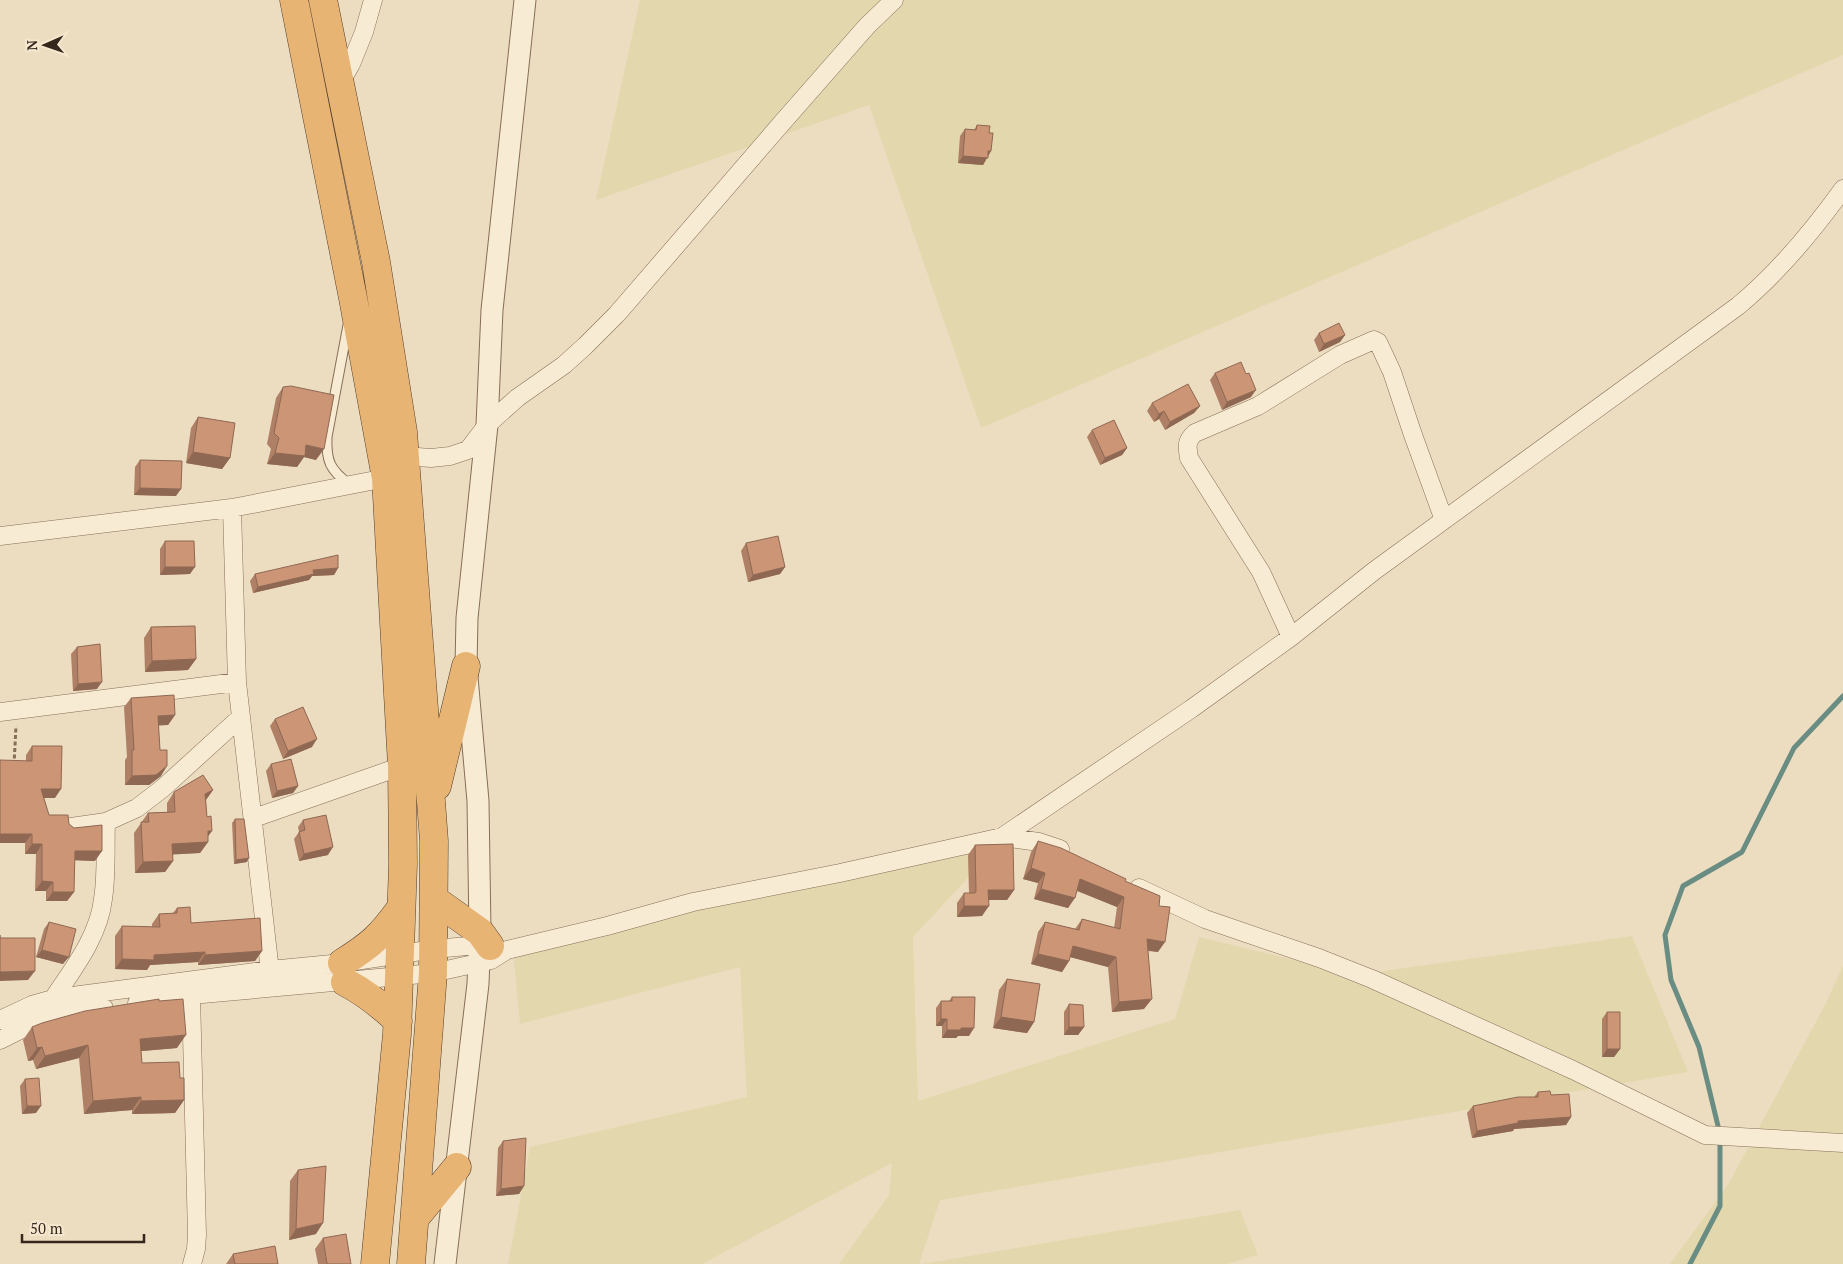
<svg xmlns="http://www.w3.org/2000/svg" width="1843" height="1264" viewBox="0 0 1843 1264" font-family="'PT Serif',serif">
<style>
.farmland{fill:#e3d7ad}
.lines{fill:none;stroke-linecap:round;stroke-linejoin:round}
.stream{stroke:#6a8d83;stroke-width:5}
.service-casing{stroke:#866e58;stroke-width:11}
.minor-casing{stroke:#866e58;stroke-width:19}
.tertiary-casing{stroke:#866e58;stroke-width:23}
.trunk-casing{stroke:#533d2d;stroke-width:29}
.path{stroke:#866e58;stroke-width:3;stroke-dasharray:4 2.5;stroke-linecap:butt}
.service{stroke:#f8ebd3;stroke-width:9}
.minor{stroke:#f8ebd3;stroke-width:18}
.tertiary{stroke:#f8ebd3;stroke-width:21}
.trunk{stroke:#e7b474;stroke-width:28}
.wall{fill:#af8065}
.shaded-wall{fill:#8e6853}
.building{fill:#cb9576;stroke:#8e6853}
</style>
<rect width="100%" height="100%" fill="#edddc0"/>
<path class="farmland" d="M640 0H1843V55L981 428 869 105 596 200Z
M1003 840 913 937 918 1101 1175 1019 1199 937 1355 975 1632 936 1688 1072 940 1200 919 1264H839L889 1195 892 1163 702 1264H508L530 1147 747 1097 740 967 520 1024 513 950Z
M1843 966V1264H1670L1729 1183 1825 1005Z
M1240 1210 1258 1255 1227 1264H922Z"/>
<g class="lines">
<path class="stream" d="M1718 1126 1699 1047 1671 980 1665 935 1683 886 1742 852 1794 748 1843 696
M1690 1264 1720 1206V1144"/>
<g class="service-casing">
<path id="service" d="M348 325 327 437C326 461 330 470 349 484"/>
</g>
<g class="minor-casing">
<path id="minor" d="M340 83 351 64 364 32 373 0
M404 456 431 458 450 456 468 450 487 425 517 398 564 365 585 346 617 314 781 124 867 26 894 0
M232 508 237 682 271 980
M0 536 232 508 386 478
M1291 637 1261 572 1189 458C1187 446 1186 441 1195 433L1258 406 1340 355 1374 340 1378 342 1392 372 1413 435 1444 520
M0 712 237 682
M254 818 402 766
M71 827 106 822 137 808 163 788 241 717
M1002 837 1191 709 1291 637 1374 571 1738 306C1779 272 1812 232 1843 189
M1139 888 1205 919 1319 958 1372 979 1573 1070 1705 1135 1843 1143
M191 995 197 1235 196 1249 192 1264
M53 999C73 969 99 936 103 899 107 874 105 847 106 822
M137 1003 191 995 433 973 491 960 507 950 607 926 693 902 840 873 1002 837 1039 842 1060 849
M0 1020 32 1005 53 999 80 995 270 970 342 963 434 949 479 945 491 946
M0 1040 38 1021 56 1016 104 1008"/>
</g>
<g class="tertiary-casing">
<path id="tertiary" d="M445 1264 478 984 480 932 478 801 466 666 467 618 487 425 492 310 525 0"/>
</g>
<g class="trunk-casing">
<path id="trunk" d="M294 0 353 298 386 478 402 766 403 864 397 1034 375 1264
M323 0 376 262 403 432 434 841 433 973 411 1264
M437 786 466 666
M435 900 480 932 490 946
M342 963C371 945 381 936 401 908
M345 982C366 993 381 1005 398 1021
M415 1218 457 1167"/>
</g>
<path class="path" d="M14 765 16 726"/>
<use href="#service" class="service"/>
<use href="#minor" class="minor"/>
<use href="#tertiary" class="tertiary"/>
<use href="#trunk" class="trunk"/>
</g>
<path class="wall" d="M977 125 989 133 991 151 983 165 958 163 960 136 965 129 974 130Z
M1319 333 1345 335 1340 342 1319 352 1314 340Z
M1215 373 1251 397 1222 410 1210 380Z
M283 387 316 460 304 457 297 467 267 464 271 449 267 444 276 398Z
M1152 403 1200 406 1194 413 1165 430 1159 419 1154 422 1147 411Z
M198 417 230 458 222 469 186 463 191 428Z
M1092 430 1127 448 1122 455 1100 465 1087 437Z
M140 460 176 496 134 495 135 467Z
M165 541 190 574 160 575V549Z
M746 543 785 567 780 574 748 582 741 551Z
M338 568 334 575 312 576 309 580 253 593 250 581 255 574Z
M151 627 196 659 188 670 145 672 144 638Z
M77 647 97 689 73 691 71 654Z
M131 698 175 715 168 725H158L161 776 149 785H125V760L127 757 124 707Z
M275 719 312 747 283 759 270 726Z
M32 746 55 798H44L49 815 69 824 95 861 74 860V892L67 901H46V891H35L36 854H25L26 755Z
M271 764 298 786 293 793 272 798 266 771Z
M213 790 206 800 208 842 200 853 173 854V861L165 872 135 873 134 833 148 813 167 812V803L174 792Z
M235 819 247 862 234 864 232 823Z
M303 820 328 855 299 861 294 839 299 832 298 827Z
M1038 841 1125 881 1159 906 1158 952 1148 951 1144 1009 1112 1012 1108 967 1070 957 1069 961 1062 972 1031 964 1038 932 1045 922 1075 929 1082 919 1114 928 1117 907 1077 891 1068 908 1034 899 1038 883 1023 879 1031 852Z
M975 845 1014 890 1007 900H989L982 916 957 917V903L964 893H969L968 855Z
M177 908 191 923 262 951 255 961 198 965V962L150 965 147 970 115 969V936L122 926 152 927V924L159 914 173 913Z
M49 922 63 964 36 957 44 929Z
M1007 979 1034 1022 1027 1033 993 1028 999 990Z
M952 997 969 1036H958L956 1038H942V1026H936V1008L941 1001H949Z
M1069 1004 1084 1027 1078 1035H1064V1012Z
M1607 1012 1620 1049 1614 1057H1602V1019Z
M32 1027 177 1048 141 1051 142 1063 180 1078 184 1100 175 1113 132 1114V1110L84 1114 79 1058 36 1069 33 1060 28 1061 23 1040Z
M25 1079 36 1113 22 1114 20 1086Z
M1538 1092 1551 1095 1571 1117 1566 1125 1514 1129 1513 1131 1472 1138 1467 1113 1473 1106 1534 1097Z
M503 1141 524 1186 519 1194 496 1196 498 1148Z
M298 1170 316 1234 289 1240 290 1181Z
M323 1238 351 1264H318L315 1249Z
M233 1254 278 1264H226Z"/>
<path class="shaded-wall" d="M988 151H991L983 165 958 163 963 156Z
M1345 335 1340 342 1319 352 1324 344Z
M1256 390 1251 397 1222 410 1227 402Z
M1200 406 1194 413 1165 430 1170 422Z
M1164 411 1159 419 1154 422 1159 414Z
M306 445 324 449 316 460 304 457 297 467 267 464 275 453Z
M1127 448 1122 455 1100 465 1105 458Z
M193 452 230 458 222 469 186 463Z
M140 488 181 489 176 496 134 495Z
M165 567H195L190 574 160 575Z
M785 567 780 574 748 582 753 575Z
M338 568 334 575 312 576 309 580 253 593 258 587 313 570Z
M196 659 188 670 145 672 152 661Z
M102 682 97 689 73 691 78 684Z
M175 715 168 725 151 726 158 716Z
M317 739 312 747 283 759 288 751Z
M167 766 161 776 149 785H125L132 776Z
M298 786 293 793 272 798 277 791Z
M41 789H61L55 798H34Z
M213 790 205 801V794Z
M208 831H212L204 842Z
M0 834H32L25 843H0Z
M208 842 200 853 164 855 172 844Z
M32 844H42L36 854H25Z
M333 847 328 855 299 861 304 854Z
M75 851H102L95 861 68 860Z
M249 858 247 862 234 864 236 860Z
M173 861 165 872 135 873 143 862Z
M1031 868 1045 873 1038 883 1023 879Z
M1080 879 1124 897 1117 907 1073 889Z
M42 881 53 882 46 891H35Z
M1041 889 1075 898 1068 908 1034 899Z
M988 890H1014L1007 900H981Z
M53 892H74L67 901H46Z
M964 906H989L982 916 957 917Z
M1147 939 1165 942 1158 952 1140 949Z
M1073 946 1116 957 1108 967 1066 956Z
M42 950 69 957 63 964 36 957Z
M262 951 255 961 198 965 205 955Z
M205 952 198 962 150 965 147 970 115 969 122 959 154 955Z
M1038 954 1069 961 1062 972 1031 964Z
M35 971 28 980 0 981V972Z
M1152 999 1144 1009 1112 1012 1119 1002Z
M1001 1017 1034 1022 1027 1033 993 1028Z
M941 1019H947L942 1026H936Z
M1069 1027H1084L1078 1035H1064Z
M961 1028H974L969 1036H958L956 1038H942L947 1030Z
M186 1035 177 1048 131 1052 140 1039Z
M88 1045 79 1058 36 1069 45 1056Z
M42 1047 33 1060 28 1061 37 1048Z
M1607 1049H1620L1614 1057H1602Z
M141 1097 132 1110 84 1114 93 1101Z
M184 1100 175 1113 132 1114 141 1101Z
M27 1106H41L36 1113 22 1114Z
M1571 1117 1566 1125 1514 1129 1513 1131 1472 1138 1477 1131 1518 1121Z
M524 1186 519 1194 496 1196 501 1189Z
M323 1223 316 1234 289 1240 296 1229Z"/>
<path class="building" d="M977 125 990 126 989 133H993L991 151H988V158L963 156 965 129 976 130Z
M1339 323 1345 335 1324 344 1319 333Z
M1241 362 1246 374 1249 373 1256 390 1227 402 1215 373Z
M1188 384 1200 406 1170 422 1164 411 1159 414 1152 403Z
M291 386 334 395 324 449 306 445 305 456 275 453 279 438 274 433 283 387Z
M198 417 235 423 230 458 193 452Z
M1114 420 1127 448 1105 458 1092 430Z
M140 460 182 461 181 489 140 488Z
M778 536 785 567 753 575 746 543Z
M165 541H194L195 567H165Z
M338 555V568L313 570 314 574 258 587 255 574Z
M195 626 196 659 152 661 151 627Z
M100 644 102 682 78 684 77 647Z
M174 695 175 715 158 716 160 750H167V766L156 775 132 776V750H134L131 698Z
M303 707 317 739 288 751 275 719Z
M32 746H62L61 789H41L49 815H68L69 824 74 828 102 825V851H75L74 892H53V882L42 881V844H32V834H0V760L32 761Z
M291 759 298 786 277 791 271 764Z
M203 775 213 790 205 794 207 817 211 816 212 831H208V842L172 844 173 861 143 862 141 822H149L148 813 175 812 174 792Z
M326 815 333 847 304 854 299 832 305 830 303 820Z
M235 819H244L249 858 236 860Z
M1038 841 1061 848 1126 879 1125 881 1160 896 1159 906 1170 907 1165 942 1147 939 1152 999 1119 1002 1116 957 1073 946 1069 961 1038 954 1045 922 1079 930 1082 919 1120 929 1124 897 1080 879 1075 898 1041 889 1045 873 1031 868Z
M1013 844 1014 890H988L989 906H964V893H975L976 891 975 845Z
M190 907 191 923 260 918 262 951 205 955V952L154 955V960L122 959V926L160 927 159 914 177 913V908Z
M49 922 76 929 69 957 42 950Z
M0 935V938H35V971L0 972Z
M1007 979 1040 984 1034 1022 1001 1017Z
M952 997H975L974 1028H961V1030H947V1019H941V1001H952Z
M159 999V1001L183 999 186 1035 140 1039 142 1063 179 1062 180 1078H184V1100L141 1101V1097L93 1101 88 1045 45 1056 42 1047 37 1048 32 1027 42 1023 85 1011Z
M1069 1004 1083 1005 1084 1027H1069Z
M1607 1012H1620V1049H1607Z
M39 1078 41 1106H27L25 1079Z
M1550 1091 1551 1095 1569 1094 1571 1117 1518 1121V1123L1477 1131 1473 1106 1518 1097H1538V1092Z
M526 1138 524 1186 501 1189 503 1141Z
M326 1166 323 1223 296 1229 298 1170Z
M346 1234 351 1264H327L323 1238Z
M275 1246 278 1264H235L233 1254Z"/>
<g transform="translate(45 45) rotate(268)" stroke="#f5e8cf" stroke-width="4" paint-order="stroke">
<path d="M0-4L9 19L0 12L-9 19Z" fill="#36271d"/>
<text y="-8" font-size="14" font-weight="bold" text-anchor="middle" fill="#36271d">N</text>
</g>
<path d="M22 1234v8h122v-8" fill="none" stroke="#36271d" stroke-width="2.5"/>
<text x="30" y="1234" font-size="15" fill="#36271d" stroke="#f5e8cf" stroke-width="4" paint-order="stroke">50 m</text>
</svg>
